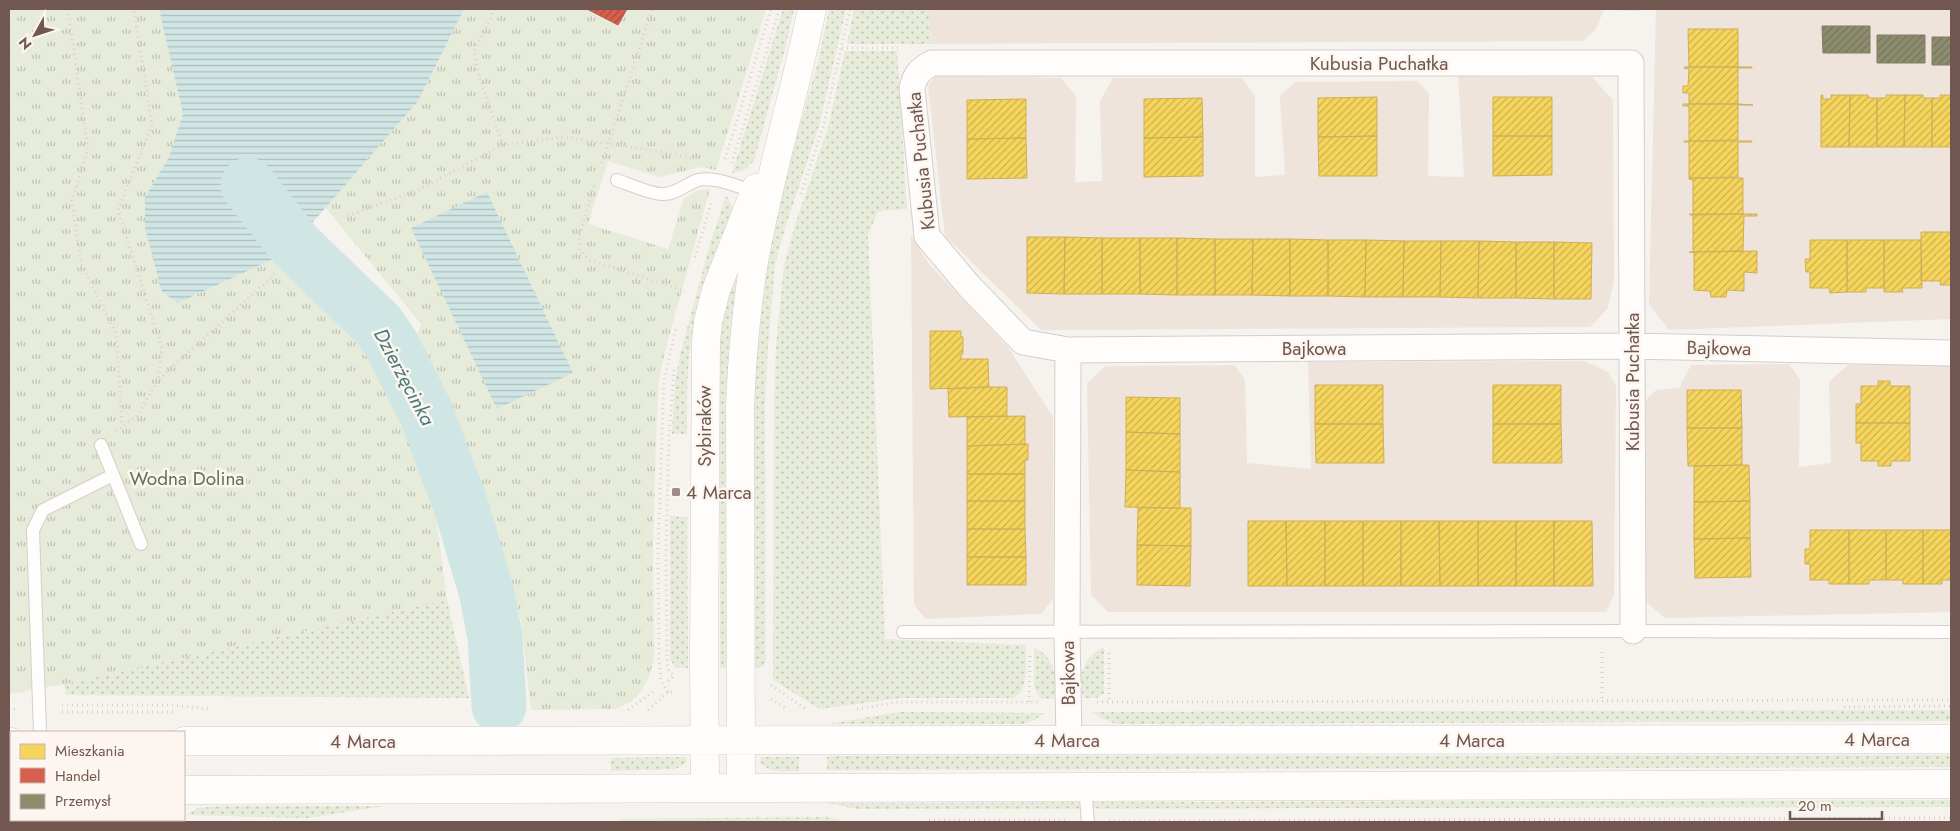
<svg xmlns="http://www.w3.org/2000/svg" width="1960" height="831" viewBox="0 0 1960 831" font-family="Jost,sans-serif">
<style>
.residential{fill:#eee4dc}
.grass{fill:url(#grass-dots)}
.park{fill:url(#park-tufts)}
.water{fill:url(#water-rules)}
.homes{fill:url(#homes-hatch);stroke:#ceaf58}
.shops{fill:url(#shops-hatch);stroke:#b85d4e}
.industry{fill:url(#industry-hatch);stroke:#847c65}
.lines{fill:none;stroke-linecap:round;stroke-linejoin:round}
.river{stroke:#d0e6e5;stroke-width:55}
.lane-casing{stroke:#d5ceca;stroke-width:14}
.street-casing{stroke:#d5ceca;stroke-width:27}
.secondary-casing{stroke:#d6cdca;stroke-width:29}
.path{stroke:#d9d1d0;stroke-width:3;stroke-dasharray:1 4;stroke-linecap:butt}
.lane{stroke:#fefdfc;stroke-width:12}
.street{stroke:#fefdfc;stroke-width:25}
.secondary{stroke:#fefdfc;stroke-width:28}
.poi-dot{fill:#a08d87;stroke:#fdf6f0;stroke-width:2}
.labels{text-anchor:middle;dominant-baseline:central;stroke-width:5;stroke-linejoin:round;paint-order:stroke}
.street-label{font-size:19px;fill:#715750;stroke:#fdf6f0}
.park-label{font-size:19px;fill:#5d764a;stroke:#fdf6f0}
.poi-label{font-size:19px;fill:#715750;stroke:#fdf6f0;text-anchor:start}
.water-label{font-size:20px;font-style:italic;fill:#497a7b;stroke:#fdf6f0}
</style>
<defs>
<pattern id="grass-dots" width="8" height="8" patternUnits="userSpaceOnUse" patternTransform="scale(1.25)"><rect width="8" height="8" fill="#e6ebda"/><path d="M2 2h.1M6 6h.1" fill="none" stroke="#bfc1b3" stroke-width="1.8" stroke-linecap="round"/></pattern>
<pattern id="park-tufts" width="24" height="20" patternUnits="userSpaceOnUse" patternTransform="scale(1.25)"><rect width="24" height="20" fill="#e6ebda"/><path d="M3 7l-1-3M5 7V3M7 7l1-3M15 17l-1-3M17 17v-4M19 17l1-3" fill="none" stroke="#bfc1b3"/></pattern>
<pattern id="water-rules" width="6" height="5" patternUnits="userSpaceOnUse" patternTransform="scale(1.25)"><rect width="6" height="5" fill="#d0e6e5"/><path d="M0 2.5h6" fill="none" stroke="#adbdbc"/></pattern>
<pattern id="homes-hatch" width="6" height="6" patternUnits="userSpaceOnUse" patternTransform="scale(1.25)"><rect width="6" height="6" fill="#f6d55c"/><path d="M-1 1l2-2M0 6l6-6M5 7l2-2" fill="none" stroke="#ccb04e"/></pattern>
<pattern id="shops-hatch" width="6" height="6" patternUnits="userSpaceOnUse" patternTransform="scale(1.25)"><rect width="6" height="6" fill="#d6604d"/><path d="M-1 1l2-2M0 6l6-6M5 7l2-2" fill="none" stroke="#a94e40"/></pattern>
<pattern id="industry-hatch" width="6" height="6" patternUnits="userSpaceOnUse" patternTransform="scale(1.25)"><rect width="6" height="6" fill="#8c8c6e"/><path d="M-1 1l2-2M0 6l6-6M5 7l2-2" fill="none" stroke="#77755d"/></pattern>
</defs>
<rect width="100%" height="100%" fill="#f6f2ee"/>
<path class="residential" d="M929 9H1639V11L1604 10 1595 30 1583 41 931 44Z
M1656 9 1951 10V319L1669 330 1649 304Z
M936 75 1061 78 1076 96 1075 182 1102 181 1100 101 1113 78H1242L1255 96V177L1285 175 1280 96 1295 82 1418 81 1429 94 1428 176 1464 177 1458 76 1592 77 1613 100 1614 280 1608 308 1590 327 1041 330 945 236 928 86Z
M911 234 929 264 1008 347 1053 417V599L1041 614 926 619 914 605Z
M1585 361 1608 372 1616 386 1614 595 1606 612H1108L1091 595 1087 383 1106 366 1234 365 1245 379 1247 463 1311 469 1308 362Z
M1789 364 1800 380 1799 467 1831 463 1829 382 1848 365 1951 364V612L1665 618 1646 602V400L1656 390 1679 388 1691 365Z"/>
<path class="grass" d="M783 9H794L785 49 754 161 743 171 732 173Z
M829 9H846L819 126 786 225 775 264 768 346 765 406 766 659 763 667 750 668 754 348 773 222 819 58Z
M854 9H929L931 44H847Z
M845 51H897L907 209 878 211 868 235 885 639 1026 645C1025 662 1031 691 1012 698H900L820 709 773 680 774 405 776 346 784 265 794 228 828 128Z
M726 195 736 213C721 252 702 291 693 331 686 365 687 400 687 434H672L675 382 680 355 710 244Z
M733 279 740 280 729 668H720V445L716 333Z
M670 516 687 517 688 668 675 667 670 659Z
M447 600 469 698 66 695 64 684Z
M1034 647C1054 657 1060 678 1053 699L1040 698 1034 687Z
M1104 647V693L1097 698H1084C1076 678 1083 657 1104 647Z
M1951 710V721L1116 724 1099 717 1093 712Z
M900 712 1044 713 1035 720 1024 724H827Z
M1951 755V767L827 770V757L837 756Z
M684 757 687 759 686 763 676 769 611 771V758Z
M761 757H799V771C787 771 767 773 759 762Z
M1951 800V807L857 809 827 803Z
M221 806H384L308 818 187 815 198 808Z
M826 817 850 822H615L622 819Z"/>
<path class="park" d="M9 9H159L183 114 168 159 145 197 178 303 280 256 358 333 430 470 447 600 64 684 9 694Z
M464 9H766L716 170 702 167 659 177 608 161 588 224 668 249 684 199 696 191 710 189 665 351 659 380 656 433 653 549 654 659 649 677 640 693 632 701 616 709 531 710 521 620 413 346 421 324 325 207 418 101Z"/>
<path class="water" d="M159 9H464L418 101 294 244 280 256 178 303 162 292 145 228V197L168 159 183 114Z
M487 192 573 373 497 409 411 228Z"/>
<path class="homes" d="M1688 29H1738V67H1689Z
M1684 67H1752V68H1738V104H1689V93H1683V86H1688L1689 68 1685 69Z
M1821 95H1823V99H1831V95H1850L1849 147H1821Z
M1850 95H1868L1869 98H1877V147H1849Z
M1886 95H1905L1904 147H1877V98H1886Z
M1905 95H1923V98H1932V147H1904Z
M1940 95H1951V147H1932V98H1940Z
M1377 97V136L1318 137V98Z
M1493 97H1552V136H1493Z
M1202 98 1203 137 1144 138V99Z
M1026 99V138L967 139V100Z
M1683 104H1738L1753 105H1738V140L1689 141V106H1683Z
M1377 136V176H1319L1318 137Z
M1493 136H1552V175L1493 176Z
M1203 137V176L1144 177V138Z
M1026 138 1027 178 967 179V139Z
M1684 141H1752V142H1738V177L1689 178V142H1684Z
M1689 178H1743V214L1693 215V180L1689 179Z
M1689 214H1757V216H1744L1743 251 1693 252V216Z
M1921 232H1951V285H1940L1941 281H1921Z
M1027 237H1065L1064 294 1027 293Z
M1065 237 1102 238V294H1064Z
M1102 238H1140V294H1102Z
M1140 238H1177V295L1140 294Z
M1177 238 1215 239V295H1177Z
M1215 239H1253L1252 295H1215Z
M1253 239H1290V296L1252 295Z
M1290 239 1328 240V296H1290Z
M1328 240H1366L1365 297 1328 296Z
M1366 240 1404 241 1403 297H1365Z
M1810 240H1847V292L1830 293 1829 288H1810V272H1806L1805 259H1810Z
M1847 240H1884V288H1866V292H1847Z
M1884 240H1921L1922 288H1902L1903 292H1884Z
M1404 241H1441L1440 297H1403Z
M1441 241H1479L1478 298 1440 297Z
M1479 241 1516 242V298H1478Z
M1516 242H1554V299L1516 298Z
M1554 242 1592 243 1591 299H1554Z
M1757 251V273L1744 272V291L1727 290 1726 297H1711L1710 291 1694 290V253L1689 252Z
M930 331H961V337H963V354H961V359H988L989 387 930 389Z
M1878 381H1890V386H1910V423H1856V404H1861V386H1878Z
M1315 385H1383V424H1315Z
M1493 385H1561V424H1493Z
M989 387H1007V416L949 417 948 389Z
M1687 390H1741L1742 428H1687Z
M1126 397 1180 398V434L1126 432Z
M1025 416V444L967 446V417Z
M1856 423H1910V461H1891V466H1878V461H1861V443H1856Z
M1315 424H1383L1384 463H1316Z
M1493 424H1561L1562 463H1493Z
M1687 428H1742V465L1688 466Z
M1126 432 1180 434V472L1126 470Z
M1028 444V460H1025V474H967V446Z
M1749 465 1750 501 1694 502V466Z
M1126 470 1180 472V508L1125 507Z
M967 474H1025V501H967Z
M967 501H1025V529H967Z
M1750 501V538L1694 539V502Z
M1138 508H1191V546L1137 545Z
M1248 521H1286L1287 586H1248Z
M1286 521H1325V586H1287Z
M1325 521H1363V586H1325Z
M1363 521H1401V586H1363Z
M1401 521H1439L1440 586H1401Z
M1439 521H1478V586H1440Z
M1478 521H1516V586H1478Z
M1516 521H1554V586H1516Z
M1554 521H1592L1593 586H1554Z
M967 529H1025L1026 557H967Z
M1810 530H1849V584H1829V580H1810V564H1805V549H1810Z
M1849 530H1886V580H1869V584H1849Z
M1886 530H1923V584H1903V580H1886Z
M1923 530H1951V580H1942V584H1923Z
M1750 538 1751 577 1695 578 1694 539Z
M1137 545 1191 546 1190 586 1137 585Z
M967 557H1026V585H967Z"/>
<path class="shops" d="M587 9H627L618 25Z"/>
<path class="industry" d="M1822 26H1870V53H1823Z
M1877 35H1925V63H1877Z
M1932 37H1951V65H1932Z"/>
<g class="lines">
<path class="river" d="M248 185 294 244 378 325 392 345 426 413 460 503 487 594 495 637 499 706"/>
<g class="lane-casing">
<path id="lane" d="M617 180C628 184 651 194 662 194 675 195 686 184 698 180 715 176 737 187 754 191
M101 445 141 544
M903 632 1633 631 1951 632
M40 732 33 530 43 510 113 475
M1085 787 1088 822"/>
</g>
<g class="street-casing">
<path id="street" d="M1068 350 1067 633 1069 740
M1633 631 1631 63H932C920 69 914 76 912 89L927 236 969 286 1023 342 1068 350 1631 346 1951 353"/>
</g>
<g class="secondary-casing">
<path id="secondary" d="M184 741 1951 739
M9 742H11
M705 788 704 658 706 342 708 322 716 290 756 188
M741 788 740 406C742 358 746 310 754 262 769 176 795 93 812 9
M9 790H11
M184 790 1951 784"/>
</g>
<path class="path" d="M68 9 88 149 72 201 81 263 116 334 122 425
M495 9 474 52 477 71 503 145
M842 48H900V50
M725 159 771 9
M602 163 652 9
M732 163 779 11
M594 186 579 237 580 250 590 260 685 291
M801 194 823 127 850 9
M348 216 418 190 503 145 563 137 651 150 691 158
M695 257 712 200
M674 370 669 434 666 549 667 659 668 669 674 676
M159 379 275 274
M116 431 137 416 158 380 162 348 118 210 152 125 134 9
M1602 652V700
M1109 653V702
M668 681 674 676
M771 685 807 710
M668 692 661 681 659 659 658 549 664 380 676 328
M771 699 787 709
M1029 702 1030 653
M1097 702 1951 700
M62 705H170L210 709
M1844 707 1951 706
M9 709H18
M857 709 899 702H1041
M628 710 654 691
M648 710 668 692H675
M62 712H176
M929 820H1066
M1109 821 1951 818"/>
<use href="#lane" class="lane"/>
<use href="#street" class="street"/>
<use href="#secondary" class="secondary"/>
</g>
<rect class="poi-dot" x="671" y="487" width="10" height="10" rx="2.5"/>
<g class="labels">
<g class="street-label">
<text x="1379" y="63">Kubusia Puchatka</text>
<text transform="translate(921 161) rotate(-96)">Kubusia Puchatka</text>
<text x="1314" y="348">Bajkowa</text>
<text transform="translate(1719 348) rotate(1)">Bajkowa</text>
<text transform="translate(1632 382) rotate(-90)">Kubusia Puchatka</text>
<text transform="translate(704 426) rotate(-90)">Sybiraków</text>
<text transform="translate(1068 673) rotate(-91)">Bajkowa</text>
<text x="1877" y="739">4 Marca</text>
<text x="1067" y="740">4 Marca</text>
<text x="1472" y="740">4 Marca</text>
<text x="363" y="741">4 Marca</text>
</g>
<g class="park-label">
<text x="187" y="478">Wodna Dolina</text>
</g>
<g class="poi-label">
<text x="686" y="492">4 Marca</text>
</g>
<g class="water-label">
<text transform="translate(404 377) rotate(62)">Dzierżęcinka</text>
</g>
</g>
<rect width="1960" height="831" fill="none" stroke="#715750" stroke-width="20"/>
<rect x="10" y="731" width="175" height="90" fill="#fdf6f0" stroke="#c5b6b0"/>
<rect x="20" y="744" width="25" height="15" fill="#f6d55c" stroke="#c5b6b0"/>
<text x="55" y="756" font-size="15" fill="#715750">Mieszkania</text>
<rect x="20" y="768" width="25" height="15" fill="#d6604d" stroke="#c5b6b0"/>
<text x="55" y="781" font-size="15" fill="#715750">Handel</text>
<rect x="20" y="794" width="25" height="15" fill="#8c8c6e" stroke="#c5b6b0"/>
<text x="55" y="806" font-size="15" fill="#715750">Przemysł</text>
<g transform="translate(35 35) rotate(230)" stroke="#fdf6f0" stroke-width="4" paint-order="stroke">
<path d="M0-4L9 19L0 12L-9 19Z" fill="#715750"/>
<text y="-8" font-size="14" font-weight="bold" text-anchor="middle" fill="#715750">N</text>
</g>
<path d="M1790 811v8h92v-8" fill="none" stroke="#715750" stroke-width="2.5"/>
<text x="1798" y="811" font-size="15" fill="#715750" stroke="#fdf6f0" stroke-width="4" paint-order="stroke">20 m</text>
</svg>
